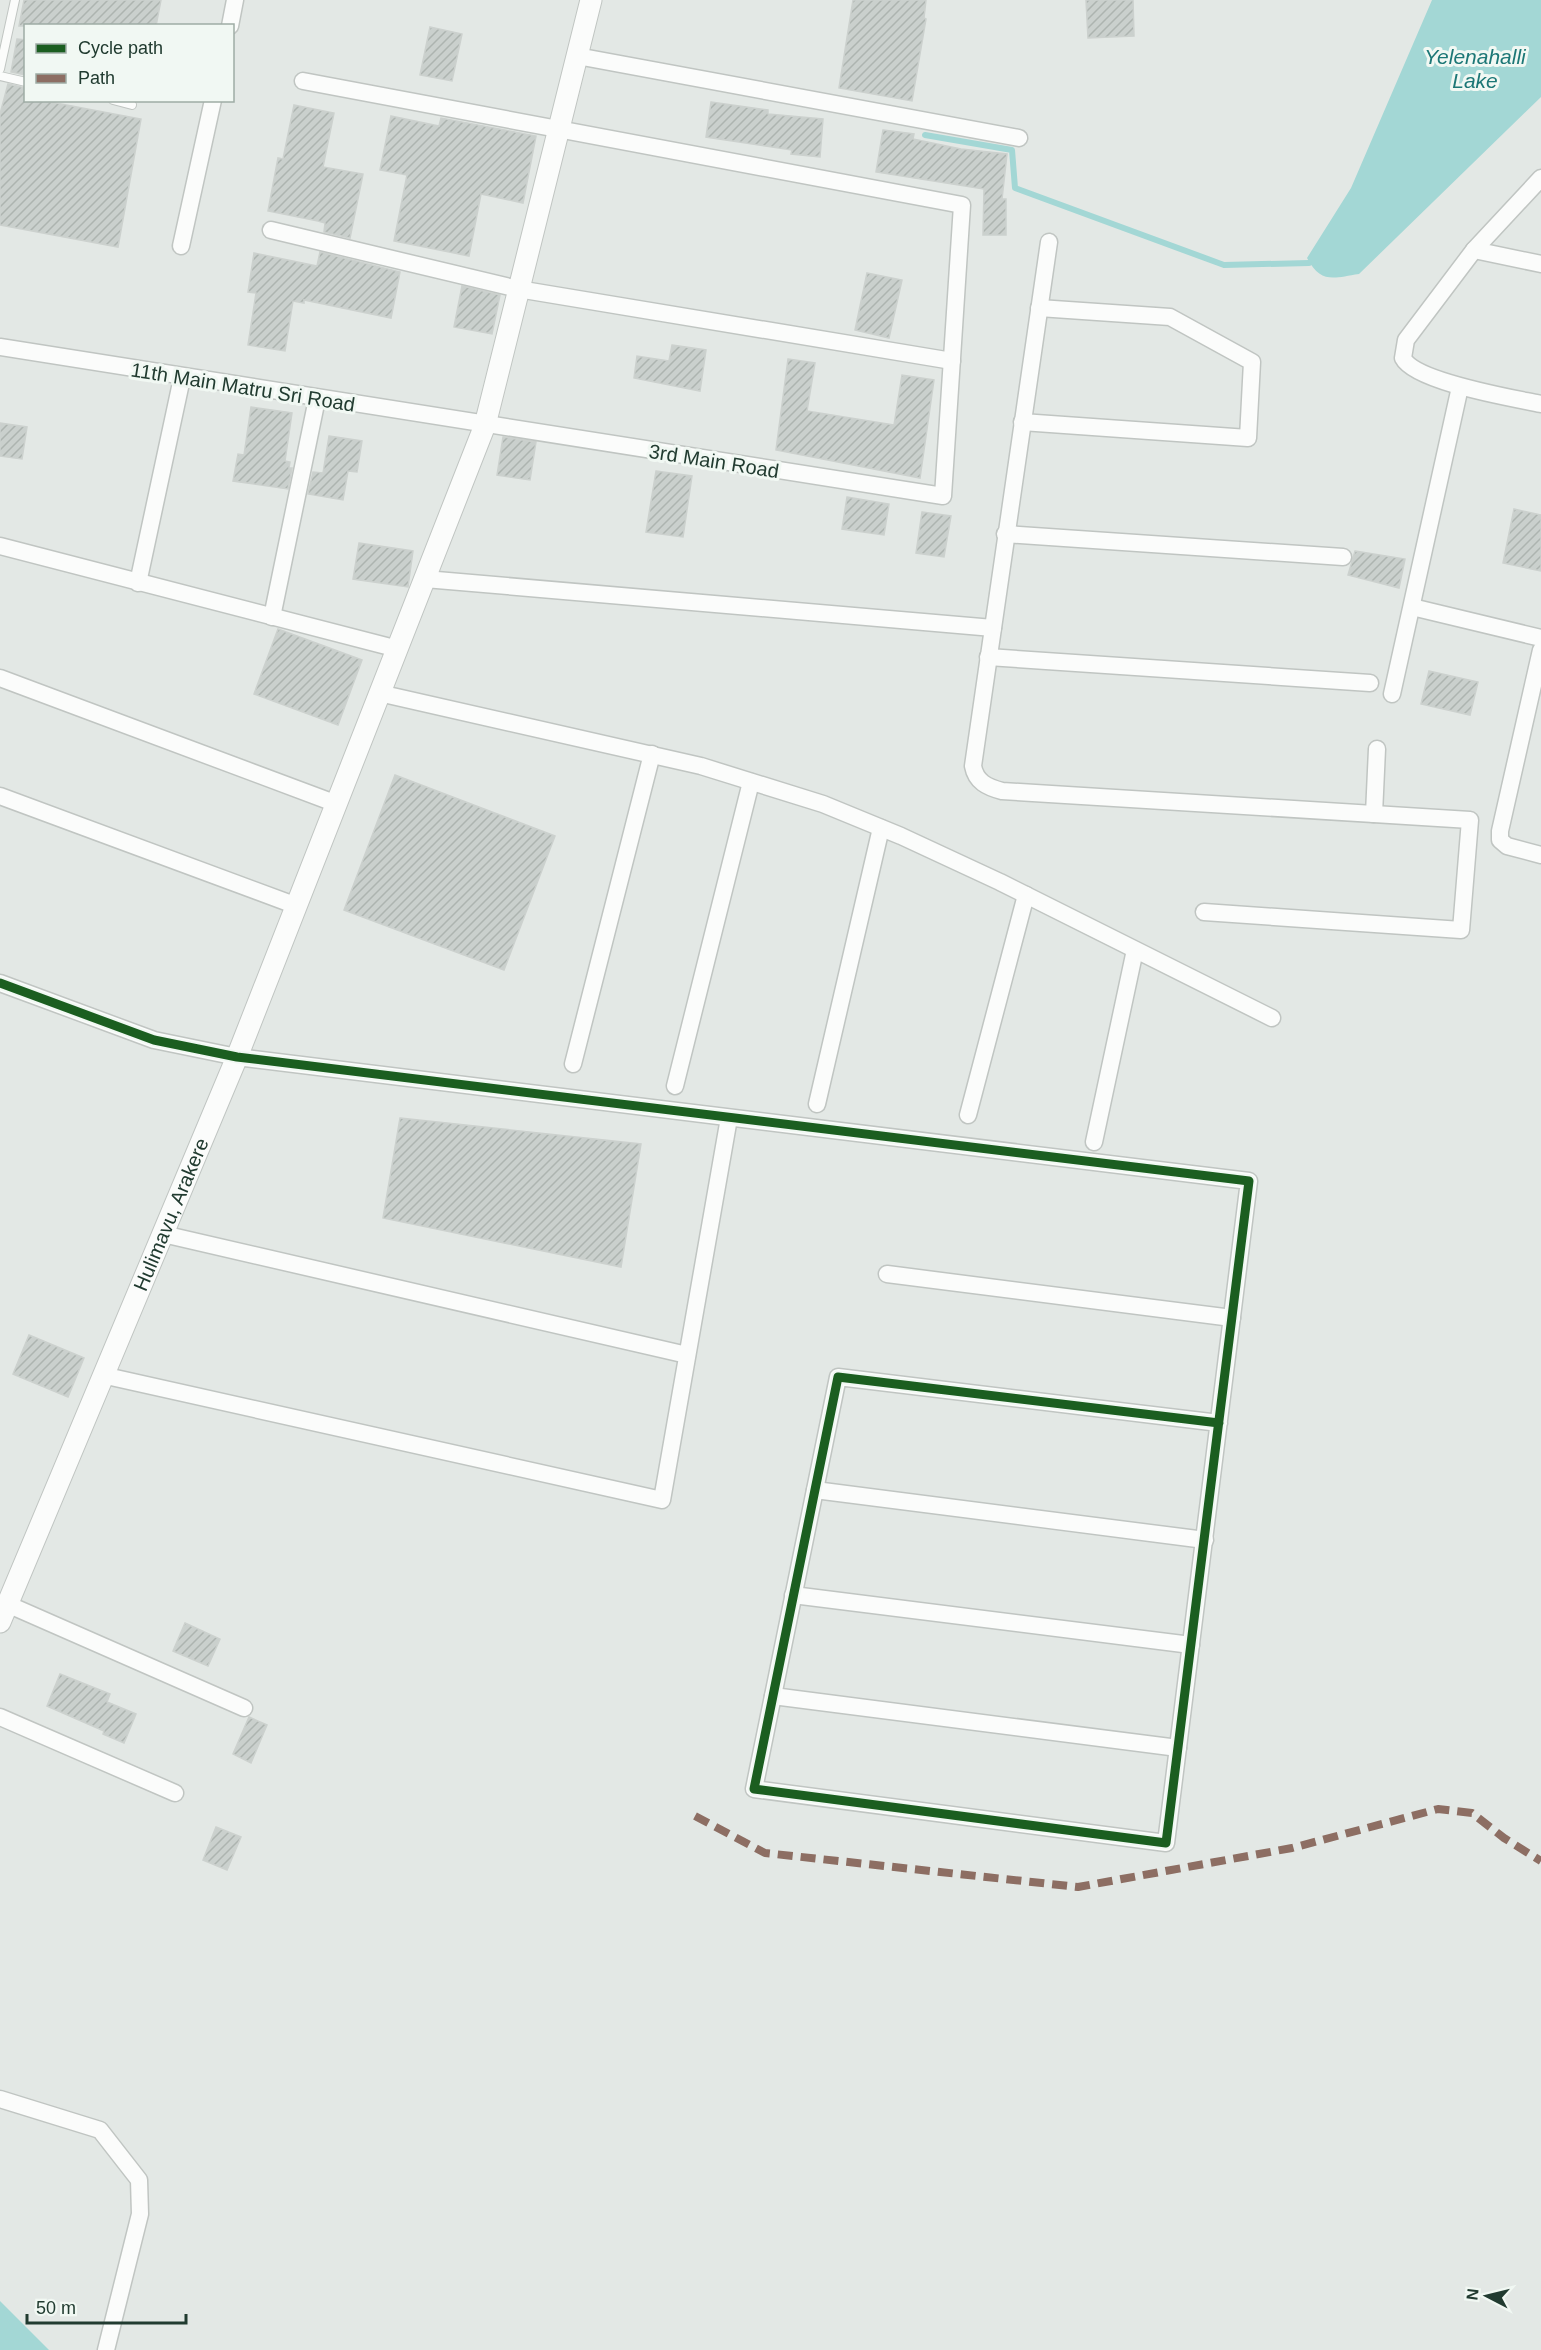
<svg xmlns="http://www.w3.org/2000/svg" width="1541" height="2350" viewBox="0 0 1541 2350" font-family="Arial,sans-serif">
<defs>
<pattern id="building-hatch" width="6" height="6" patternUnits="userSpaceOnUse" patternTransform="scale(1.5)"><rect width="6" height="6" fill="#cad0cd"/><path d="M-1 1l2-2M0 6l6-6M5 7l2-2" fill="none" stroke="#adb4b0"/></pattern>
</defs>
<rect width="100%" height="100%" fill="#e3e8e5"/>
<!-- water -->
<g fill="#a3d7d5">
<path d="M1432,0H1541V97L1359,274C1333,278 1321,284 1307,258L1351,188Z"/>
<polygon points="0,2301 49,2350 0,2350"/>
</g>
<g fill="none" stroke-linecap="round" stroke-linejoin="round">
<!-- stream -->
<polyline stroke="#a3d7d5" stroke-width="6" points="925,135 1012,150 1015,188 1224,265 1309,263"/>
</g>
<!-- building -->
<g fill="url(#building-hatch)" stroke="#ccd1ce" stroke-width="1.5">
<polygon points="24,0 161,0 156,26 19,26"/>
<polygon points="853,0 926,0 924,18 926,19 912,101 839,88"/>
<polygon points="1086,0 1133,0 1134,36 1088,38"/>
<polygon points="430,27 462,34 452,81 420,75"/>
<polygon points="17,39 26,40 26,75 11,72"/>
<polygon points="8,84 26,88 26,100 40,100 141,119 118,247 0,225 0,114"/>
<polygon points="711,102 768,110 768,114 823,119 820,157 791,154 792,150 706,137"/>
<polygon points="294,105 334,113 323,167 363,174 350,238 324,232 325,223 318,221 268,211 278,158 283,159"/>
<polygon points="391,116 439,126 441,118 536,136 523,203 481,194 469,256 394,241 407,175 380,170"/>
<polygon points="883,130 914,134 913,139 961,149 1007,154 1002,199 1006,199 1006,235 983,235 984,189 876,172"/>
<polygon points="320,252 400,272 391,318 304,300 304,303 293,301 285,351 248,345 256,293 248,292 254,253 317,266"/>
<polygon points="867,273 902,280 889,338 855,330"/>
<polygon points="462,286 500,295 492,334 454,327"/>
<polygon points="672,345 706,350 700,391 634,378 637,356 669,361"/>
<polygon points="788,359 815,363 807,411 894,425 902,375 934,380 920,478 776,450"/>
<polygon points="251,407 292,413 285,461 290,462 289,468 292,468 288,489 233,481 238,454 244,455"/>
<polygon points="0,423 27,427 22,459 0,456"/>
<polygon points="329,436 362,441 357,472 348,471 343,500 308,494 313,472 323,473"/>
<polygon points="503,437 536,442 530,480 497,475"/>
<polygon points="656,471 692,476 683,537 646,532"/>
<polygon points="847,497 889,504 884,535 842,529"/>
<polygon points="1514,509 1541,515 1541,571 1503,563"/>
<polygon points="922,512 951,516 944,557 916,553"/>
<polygon points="359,543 413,551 408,587 353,579"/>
<polygon points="1355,551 1405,559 1399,588 1348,575"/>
<polygon points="278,629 362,660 338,725 254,694"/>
<polygon points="1429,671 1478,682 1470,715 1421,704"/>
<polygon points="395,775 555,836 504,970 344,910"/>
<polygon points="400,1118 641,1144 621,1267 383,1218"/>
<polygon points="29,1335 84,1358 68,1397 13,1374"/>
<polygon points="185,1623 220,1639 208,1666 173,1651"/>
<polygon points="60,1674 110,1694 107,1702 136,1714 124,1743 103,1734 104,1731 47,1706"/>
<polygon points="249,1717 267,1725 251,1763 233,1754"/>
<polygon points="216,1827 241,1837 227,1870 203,1860"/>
</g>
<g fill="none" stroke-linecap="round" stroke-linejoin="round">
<!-- service casing -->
<g stroke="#c0c5c2" stroke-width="10">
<g id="service">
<polyline points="0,69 15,0"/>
<polyline points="0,76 26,82"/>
<polyline points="113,100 132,105"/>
</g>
</g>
<!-- minor casing -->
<g stroke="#c0c5c2" stroke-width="19">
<g id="minor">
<polyline points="230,26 235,0"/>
<polyline points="577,56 1019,138"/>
<path d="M1541,178L1474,250L1406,340L1403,358C1415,382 1513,398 1541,404"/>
<polyline points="271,230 518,289 952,361"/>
<path d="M1049,242L973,766C976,782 987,787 1002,791L1470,820L1461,930L1204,912"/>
<polyline points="181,246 213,100"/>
<polyline points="1474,250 1541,264"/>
<polyline points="0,347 943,496 962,205 303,81"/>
<polyline points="1022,422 1248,438 1252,362 1170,317 1039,308"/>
<polyline points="1005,534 1343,557"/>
<polyline points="0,546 398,649"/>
<polyline points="425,579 993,628"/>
<polyline points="138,583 182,378"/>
<polyline points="1412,607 1541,638"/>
<polyline points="272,617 317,399"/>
<polyline points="1541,650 1500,831 1500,840 1507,846 1541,855"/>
<polyline points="988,657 1370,683"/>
<polyline points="0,678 337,804"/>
<polyline points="379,693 701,766 823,804 901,836 1000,882 1272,1018"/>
<polyline points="1392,694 1460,387"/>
<polyline points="0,796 297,906"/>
<polyline points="1374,814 1377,749"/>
<polyline points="0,983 154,1040 237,1057 1249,1181 1166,1843 754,1789 838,1377 1219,1423"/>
<polyline points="573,1064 652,754"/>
<polyline points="675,1086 751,782"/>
<polyline points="817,1104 881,828"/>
<polyline points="968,1115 1026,895"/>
<polyline points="1094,1142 1135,950"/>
<polyline points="163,1234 687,1355"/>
<polyline points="887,1274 1232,1318"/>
<polyline points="102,1375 662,1500 729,1118"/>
<polyline points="815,1490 1205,1540"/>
<polyline points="793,1595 1191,1645"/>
<polyline points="7,1604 244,1708"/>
<polyline points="773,1696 1178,1748"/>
<polyline points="0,1717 175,1793"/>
<polyline points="0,2099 100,2130 139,2180 140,2214 106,2350"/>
</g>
</g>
<!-- tertiary casing -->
<g stroke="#c0c5c2" stroke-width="23">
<g id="tertiary">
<path id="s1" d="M0,1622L237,1057L485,425L591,0"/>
</g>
</g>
<!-- service -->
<use href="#service" stroke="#fbfcfb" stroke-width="8"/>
<!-- minor -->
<use href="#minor" stroke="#fbfcfb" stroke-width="16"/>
<!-- tertiary -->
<use href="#tertiary" stroke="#fbfcfb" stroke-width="21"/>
<!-- quiet -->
<polyline stroke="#8d6e63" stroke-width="8" stroke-dasharray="15 8" stroke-linecap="butt" points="695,1816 765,1853 1078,1887 1292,1848 1438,1809 1472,1813 1504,1838 1541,1861"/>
<!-- cycleway casing -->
<g stroke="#f1f8f3" stroke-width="13">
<polyline id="cycleway" points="0,983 154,1040 237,1057 1249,1181 1166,1843 754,1789 838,1377 1219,1423"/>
</g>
<!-- cycleway -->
<use href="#cycleway" stroke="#1b5e20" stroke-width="9"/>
</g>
<g text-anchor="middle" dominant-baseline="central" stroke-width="6" stroke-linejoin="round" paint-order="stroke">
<!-- street labels -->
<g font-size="20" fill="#213b30" stroke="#f1f8f3">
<text transform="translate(243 387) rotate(9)">11th Main Matru Sri Road</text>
<text transform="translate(714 461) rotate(9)">3rd Main Road</text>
<text stroke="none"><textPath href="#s1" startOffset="442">Hulimavu, Arakere</textPath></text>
</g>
<!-- water labels -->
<g font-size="21" font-style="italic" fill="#1c7776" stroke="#f1f8f3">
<text x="1475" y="56">Yelenahalli<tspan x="1475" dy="24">Lake</tspan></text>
</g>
</g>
<!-- legend -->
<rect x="24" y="24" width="210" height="78" fill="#f1f8f3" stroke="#9eaca5" stroke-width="1.5"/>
<rect x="36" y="44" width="30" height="9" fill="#1b5e20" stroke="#9eaca5" stroke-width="1.5"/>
<text x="78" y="54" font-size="18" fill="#213b30">Cycle path</text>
<rect x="36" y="74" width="30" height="9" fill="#8d6e63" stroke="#9eaca5" stroke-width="1.5"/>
<text x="78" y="84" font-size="18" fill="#213b30">Path</text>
<!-- north arrow -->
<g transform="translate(1487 2296) rotate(277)" stroke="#f1f8f3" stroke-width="4.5" paint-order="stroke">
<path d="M0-4.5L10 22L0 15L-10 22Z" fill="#213b30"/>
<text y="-9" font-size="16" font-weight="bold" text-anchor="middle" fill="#213b30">N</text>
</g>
<!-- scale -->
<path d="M27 2314v9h159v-9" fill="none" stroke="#213b30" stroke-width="3"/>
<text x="36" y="2314" font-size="18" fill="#213b30" stroke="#f1f8f3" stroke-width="4.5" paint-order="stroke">50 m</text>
</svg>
